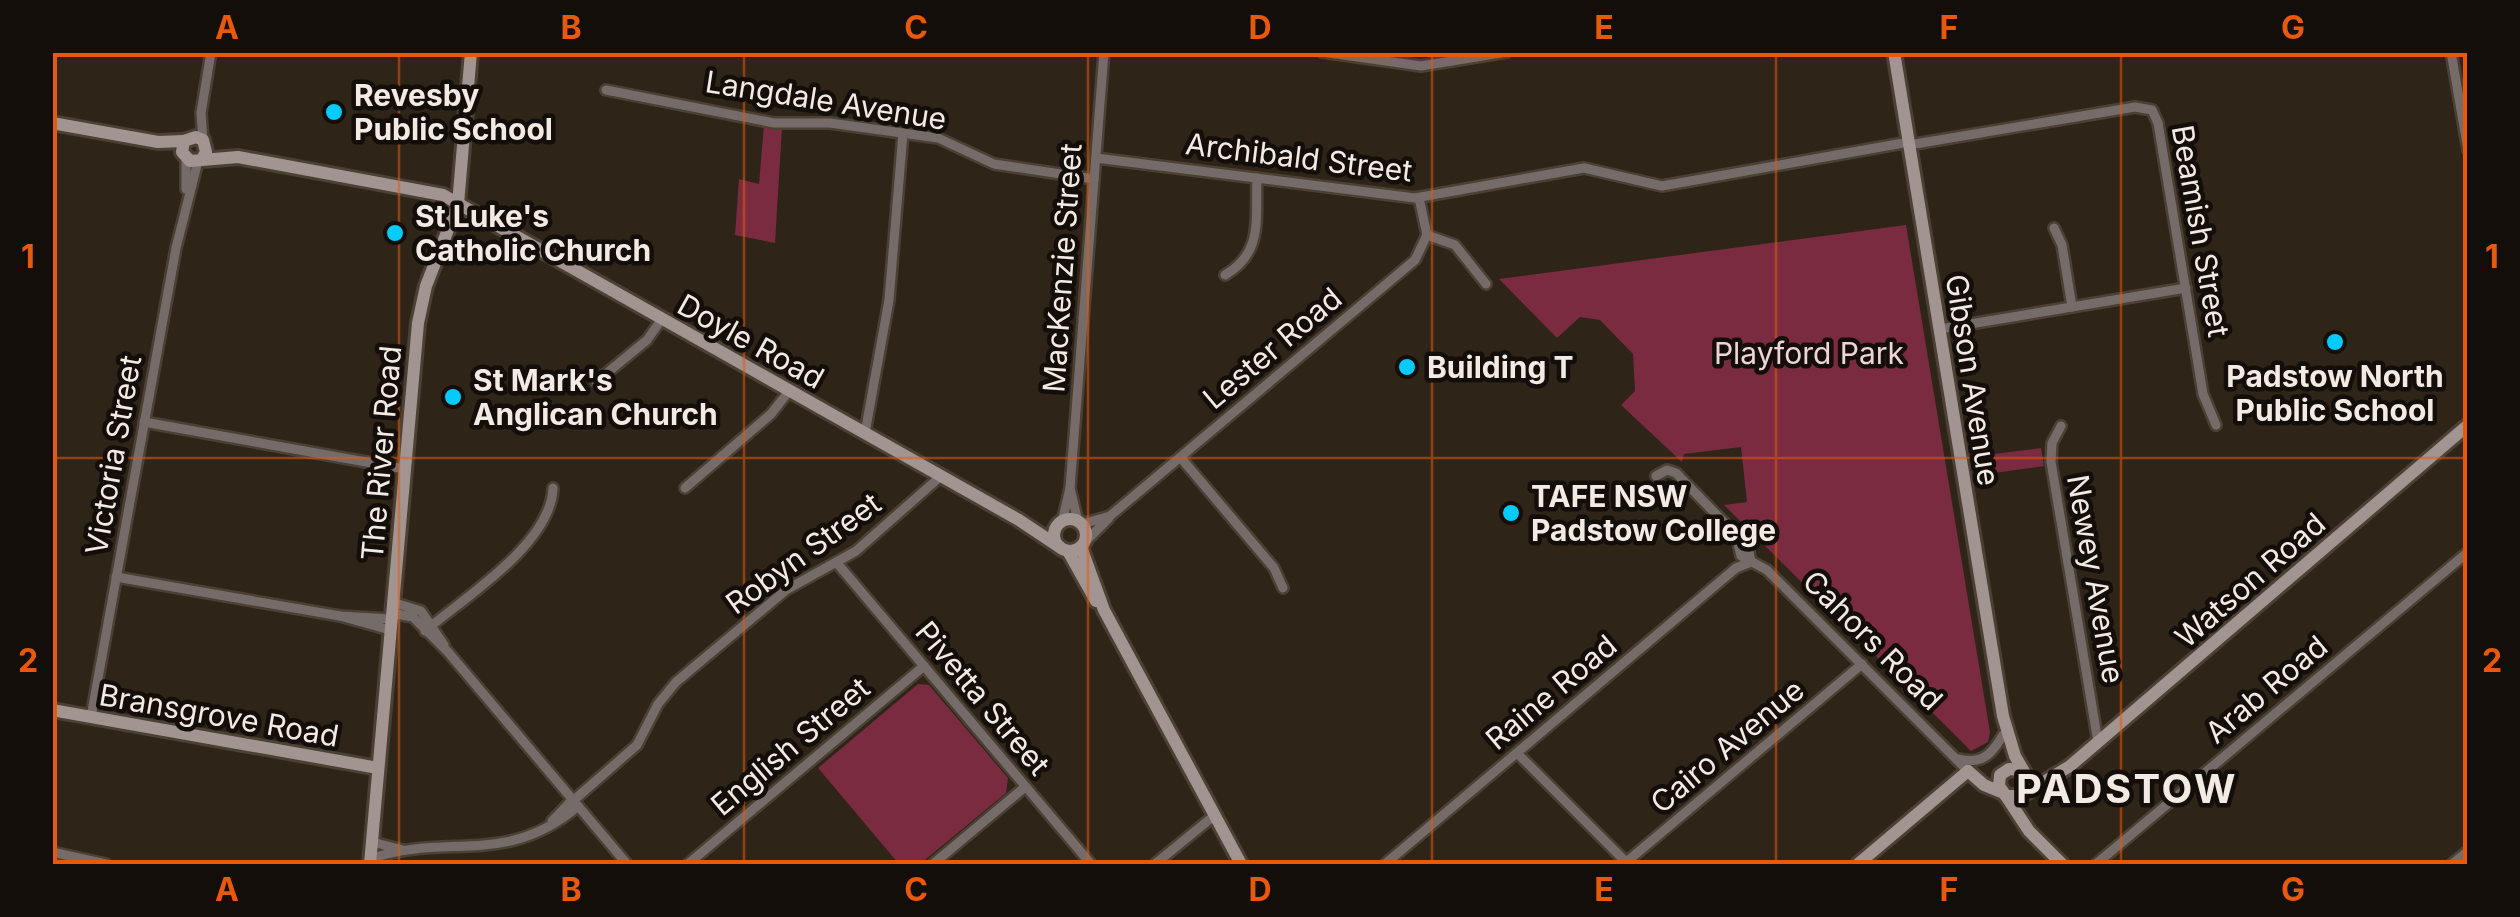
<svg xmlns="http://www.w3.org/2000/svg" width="2520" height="917" viewBox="0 0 2520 917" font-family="Inter,sans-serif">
<rect width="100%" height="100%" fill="#2f2418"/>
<!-- green -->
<g fill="#7a2b40">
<polygon points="764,125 782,128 775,243 735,235 739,179 759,184"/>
<polygon points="1906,225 1990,732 1988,742 1971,751 1724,505 1747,502 1741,447 1684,454 1682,462 1621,405 1635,391 1633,354 1600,320 1580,317 1557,338 1499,279"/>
<polygon points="2041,448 2044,466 1979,475 1977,456"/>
<polygon points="918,684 929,685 1008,778 1006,793 920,864 899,864 818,768"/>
</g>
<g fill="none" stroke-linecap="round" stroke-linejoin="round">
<!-- street casing -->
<g stroke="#4a4034" stroke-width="14">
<g id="street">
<polyline points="1322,52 1421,66 1507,52"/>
<polyline points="2451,52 2468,150"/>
<polyline points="606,90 774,123 830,123 938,138 994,164 1094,179"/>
<polyline points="203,140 201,113 211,52"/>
<polyline points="1909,145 2135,107 2152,110 2158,123 2203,394 2216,425"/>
<polyline points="1096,158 1415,198 1584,168 1662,186 1909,142"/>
<polyline points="186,189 186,159"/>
<polyline points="2054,228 2062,245 2072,307"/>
<polyline points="1427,235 1455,245 1486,284"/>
<path d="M1225,275C1264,252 1255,219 1257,178"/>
<polyline points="1940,329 2186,288"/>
<polyline points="596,382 647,340 662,319"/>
<polyline points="144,422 405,469"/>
<polyline points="2061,426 2052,443 2051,462 2098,742"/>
<polyline points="865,433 889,300 903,133"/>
<polyline points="1181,458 1274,568 1283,588"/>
<polyline points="1656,476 1667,470 1676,473 1748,547 1751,562"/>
<polyline points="685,488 771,414 789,391"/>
<polyline points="1070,488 1078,522"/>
<polyline points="1062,522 1070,488 1104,52"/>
<polyline points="1082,524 1110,516 1415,260 1427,235 1419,198"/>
<polyline points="1736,535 1741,556 1767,570 1968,771"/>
<polyline points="1083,544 1109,518"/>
<polyline points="837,563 1091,864"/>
<polyline points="116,577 340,616 391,619"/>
<polyline points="392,602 421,611 444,645"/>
<polyline points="391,613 413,617 448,652 627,864"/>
<polyline points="340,616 390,630"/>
<path d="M425,631C465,597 551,544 553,488"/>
<polyline points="91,717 176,248 198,161"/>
<polyline points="1517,753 1628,864"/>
<path d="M1959,759C1982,765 1992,754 2003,735"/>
<polyline points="574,800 637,745 658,704 676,682 786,590 856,551 941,476"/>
<polyline points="552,821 573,799"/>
<polyline points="372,842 403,850"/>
<polyline points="52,852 106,864"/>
<path d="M370,859C446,832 506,868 578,806"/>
<polyline points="688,864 924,666"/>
<polyline points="933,864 1025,787"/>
<polyline points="1155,864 1215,815"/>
<polyline points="1385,864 1736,568 1751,562"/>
<polyline points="1624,864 1862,664"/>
<polyline points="2096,864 2468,552"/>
<polyline points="2452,864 2468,851"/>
</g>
</g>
<!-- secondary casing -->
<g stroke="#4a4034" stroke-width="18">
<g id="secondary">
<polyline points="1894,52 2003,716 2015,756 2029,780 2022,796 2006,796 1999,786 2000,775 2009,769 2022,770"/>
<polyline points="52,123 158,142 184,141"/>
<polyline points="202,159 206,152 203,140 196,137 184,141 182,152 190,161 238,157 443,195 1019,520 1061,548"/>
<circle cx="1070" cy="535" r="16"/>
<polyline points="1081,547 1104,610 1241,864"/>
<polyline points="1068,551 1096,601"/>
<polyline points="52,710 378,768"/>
<polyline points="1968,771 1984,785 2001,792"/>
<polyline points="2026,793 2070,766 2468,425"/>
<polyline points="2006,796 2029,831 2062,864"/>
<polyline points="370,864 418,323 426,286 458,204 471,52"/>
<polyline points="1858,864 1968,771"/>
</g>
</g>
<!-- street -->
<use href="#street" stroke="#756c6a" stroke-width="9"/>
<!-- secondary -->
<use href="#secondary" stroke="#a29490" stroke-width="12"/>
</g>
<!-- grid -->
<path fill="none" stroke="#e8590c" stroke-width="2.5" stroke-opacity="0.55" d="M399,52V864M744,52V864M1088,52V864M1432,52V864M1776,52V864M2121,52V864M52,458H2468"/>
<!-- markers -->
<g fill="#04cbf9" stroke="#130e09" stroke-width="4">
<circle cx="334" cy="112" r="10"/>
<circle cx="395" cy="233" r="10"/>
<circle cx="2335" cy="342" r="10"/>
<circle cx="1407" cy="367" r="10"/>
<circle cx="453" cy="397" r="10"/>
<circle cx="1511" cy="513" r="10"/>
</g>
<g text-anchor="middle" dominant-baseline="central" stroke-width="9" stroke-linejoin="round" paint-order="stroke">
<!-- poi labels -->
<g font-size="30" font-weight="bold" fill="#f2eae3" stroke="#130e09" text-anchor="start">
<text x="354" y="95">Revesby<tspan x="354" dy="34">Public School</tspan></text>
<text x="415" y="216">St Luke's<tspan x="415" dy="34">Catholic Church</tspan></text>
<text x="1427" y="367">Building T</text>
<text x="2335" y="376" text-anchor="middle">Padstow North<tspan x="2335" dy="34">Public School</tspan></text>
<text x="473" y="380">St Mark's<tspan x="473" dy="34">Anglican Church</tspan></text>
<text x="1531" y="496">TAFE NSW<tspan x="1531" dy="34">Padstow College</tspan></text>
</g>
<!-- street labels -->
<g font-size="30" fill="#f2eae3" stroke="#130e09">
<text transform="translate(826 100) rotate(9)">Langdale Avenue</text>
<text transform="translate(1299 157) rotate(7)">Archibald Street</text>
<text transform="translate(2201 231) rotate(80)">Beamish Street</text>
<text transform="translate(1062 268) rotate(-86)">MacKenzie Street</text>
<text transform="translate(751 341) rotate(29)">Doyle Road</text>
<text transform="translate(1272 348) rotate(-40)">Lester Road</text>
<text transform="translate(1973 380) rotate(81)">Gibson Avenue</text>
<text transform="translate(381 453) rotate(-85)">The River Road</text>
<text transform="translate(113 455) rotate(-80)">Victoria Street</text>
<text transform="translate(803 553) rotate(-36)">Robyn Street</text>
<text transform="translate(2096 579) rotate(80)">Newey Avenue</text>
<text transform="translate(2250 580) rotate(-41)">Watson Road</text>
<text transform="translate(1873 640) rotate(45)">Cahors Road</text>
<text transform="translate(2266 689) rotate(-40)">Arab Road</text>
<text transform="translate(1551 692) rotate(-40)">Raine Road</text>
<text transform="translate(983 698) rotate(50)">Pivetta Street</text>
<text transform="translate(219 715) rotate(10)">Bransgrove Road</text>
<text transform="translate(790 746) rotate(-40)">English Street</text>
<text transform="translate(1727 746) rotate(-40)">Cairo Avenue</text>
</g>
<!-- park labels -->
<g font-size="30" fill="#efd3d7" stroke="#130e09">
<text x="1809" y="353">Playford Park</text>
</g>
<!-- district labels -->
<g font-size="40" font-weight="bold" letter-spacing="2.5" fill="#f2eae3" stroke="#130e09">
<text x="2127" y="788">PADSTOW</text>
</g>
</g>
<!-- border -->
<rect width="2520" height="917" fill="none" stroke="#130e09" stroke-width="110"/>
<rect x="55" y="55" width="2410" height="807" fill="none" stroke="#e8590c" stroke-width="4"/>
<g font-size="32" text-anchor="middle" font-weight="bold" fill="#e8590c">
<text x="227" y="39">A</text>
<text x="571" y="39">B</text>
<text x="916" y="39">C</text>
<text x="1260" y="39">D</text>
<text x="1604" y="39">E</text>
<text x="1949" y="39">F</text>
<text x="2293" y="39">G</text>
<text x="28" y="268">1</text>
<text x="2492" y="268">1</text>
<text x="28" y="672">2</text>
<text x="2492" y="672">2</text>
<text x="227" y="901">A</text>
<text x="571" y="901">B</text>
<text x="916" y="901">C</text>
<text x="1260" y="901">D</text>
<text x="1604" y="901">E</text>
<text x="1949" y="901">F</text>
<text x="2293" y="901">G</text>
</g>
</svg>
